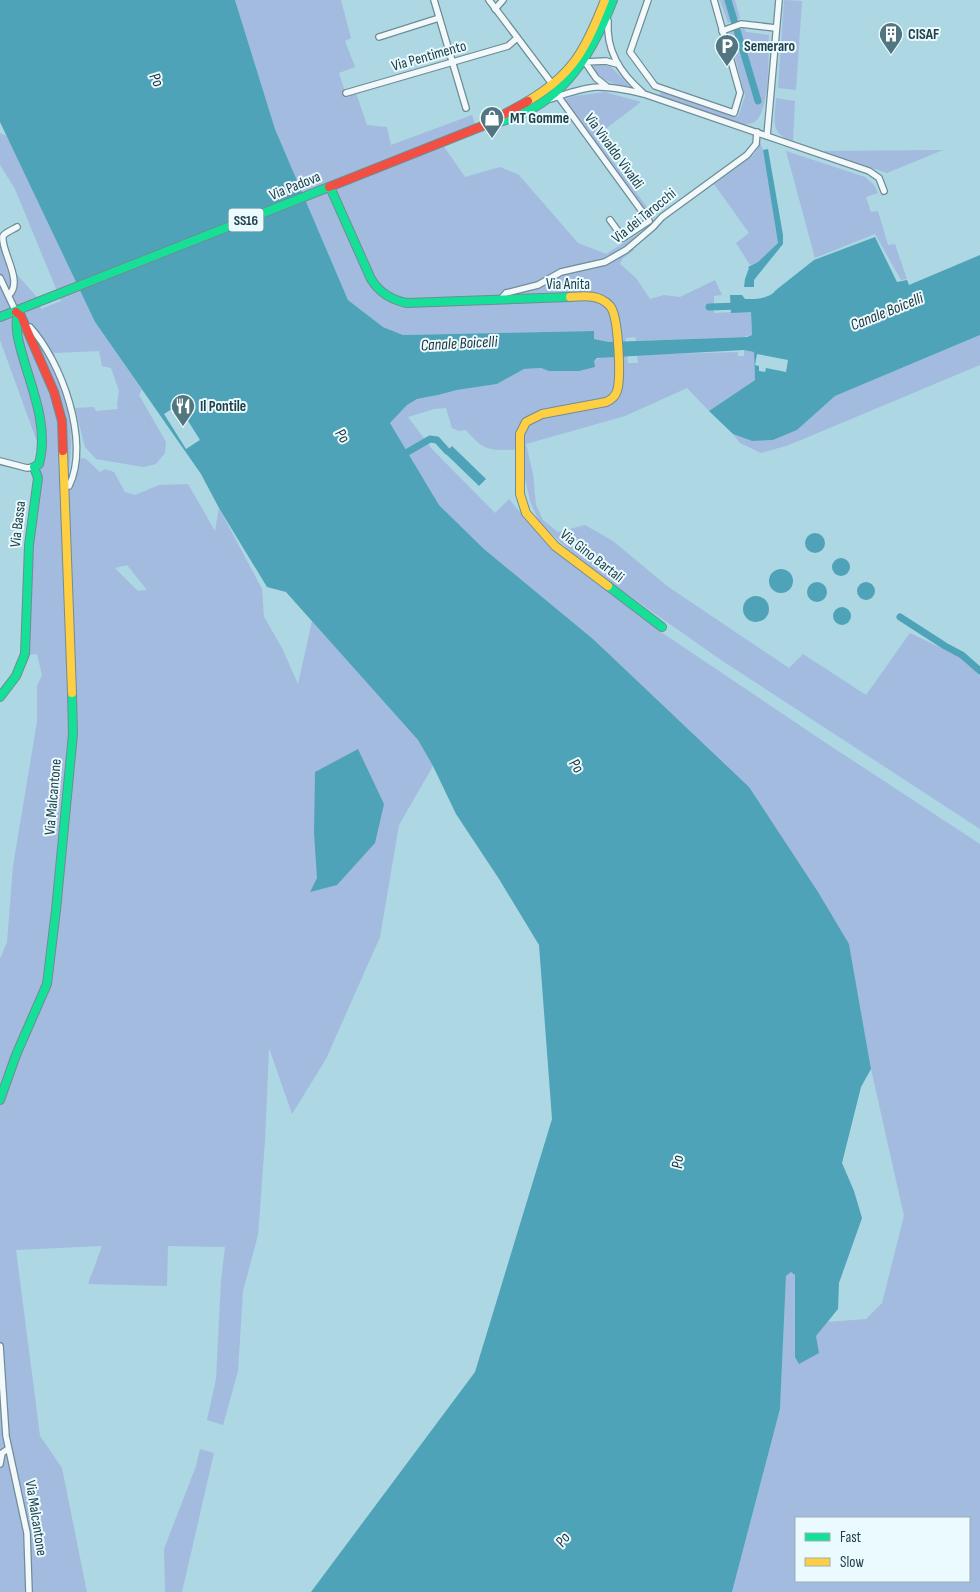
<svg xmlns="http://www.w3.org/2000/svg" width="980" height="1592" viewBox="0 0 980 1592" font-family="'Sofia Sans Condensed',sans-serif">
<rect width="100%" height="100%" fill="#acd7e3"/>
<!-- green -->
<g fill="#a3bbdf" fill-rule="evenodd">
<polygon points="235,0 341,0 351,38 345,41 355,67 339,73 346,95 356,93 367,125 387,127 391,145 472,115 477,129 438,138 465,177 500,167 519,175 578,243 606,254 644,230 646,231 630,244 634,250 622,259 620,264 636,278 650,299 664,295 680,297 715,280 722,295 714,296 714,313 751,311 752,335 743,337 636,341 635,337 626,338 626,342 609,342 594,339 593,331 403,335 383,327 348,300 275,129"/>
<polygon points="720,0 735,0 740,18 728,23"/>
<polygon points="784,0 802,1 796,90 778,88"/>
<path d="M744,28L746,32L769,35C768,54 771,114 753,123C750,124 744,124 741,125L659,96L661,91L738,117L745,96L729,33Z"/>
<polygon points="594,65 610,66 629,85 627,89 603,79 593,69"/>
<polygon points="605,92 641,102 595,137 655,218 648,217 564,100 574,96"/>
<path d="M776,98L795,101L793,141C769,134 775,119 776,98Z"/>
<path d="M0,133L7,136L95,322L142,390L139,395L166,442L165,453L156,464L143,467L96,459L85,447L75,408L94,407L96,411L118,409L117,404L119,391L111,368L102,366L99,351L54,353C59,379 69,403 71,429C73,449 68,468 68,488L76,472L80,459L85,458L100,472L105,469L114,472L125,492L135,495L159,485L188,484L215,531L219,508L262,589L264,617L282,648L298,684L312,621L418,740L433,766L399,825L380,937L326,1059L292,1114L269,1048L265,1141L258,1235L243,1291L238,1371L223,1425L207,1420L216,1379L221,1281L225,1247L168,1246L167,1286L88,1284L102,1246L16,1250L40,1436L62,1468L87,1592H0V959L7,942L13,866L37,722V686L42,675L37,654L29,655L31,576L40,450L0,340V245L11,268L37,297L41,309L61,301L15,189L0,165ZM127,565L147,590H146L138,591L115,568Z"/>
<polygon points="760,142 763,150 778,243 758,262 750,265 736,243 749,233 714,184 753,155 757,150"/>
<polygon points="943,150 887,173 821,151"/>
<polygon points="786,151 865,177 874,185 878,193 866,197 871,212 878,211 888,245 895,244 907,279 901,280 875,234 815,258"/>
<polygon points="980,335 980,365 789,445 761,453 740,443 733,434 752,441 773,440 797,430 835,396"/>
<path d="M744,350L754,351L755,380L709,411L687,388L625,416L526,444L533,474L536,505L543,520L558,532L585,525L613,541L667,586L789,668L803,654L866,695L910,633L960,657L980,676V829L721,660L587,566L540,524L530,501L522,465L525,445L520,450C491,449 486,454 466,430L459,431L452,428L446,408L434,409L408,417L432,449L495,513L509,499L550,548L661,632L823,741L980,844V1592H732L780,1409L786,1276L791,1272L795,1275V1357L816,1336L827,1322L866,1319L882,1303L904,1216L871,1069L849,944L631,676L593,639L484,549L439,505L390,423L407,405L417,399L438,395L457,390L497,384L524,369L541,368L549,371L594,361C602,355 617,356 627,355L628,363H638L637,355L738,352V356H744ZM796,1518H969V1581H796Z"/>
<polygon points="200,1449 214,1453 182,1592 165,1592 164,1549 196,1466"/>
</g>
<!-- water -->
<g fill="#4fa3b8">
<path d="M0,0H235L275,129L348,300L383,327L403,335L594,331V339L609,342L747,337L752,335L751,312L731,313L730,295H742L745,299C756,299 769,299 776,290L814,260L875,237L897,282L907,280L909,285L980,255V335L835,396L797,430L773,440L752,441L733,434L709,411L755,380L754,352L744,350L597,358L594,361L595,367L579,371H549L541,368L524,369L497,384L457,390L438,395L417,399L407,405L390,423L439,505L484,549L593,639L749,787L818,892L849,944L871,1069L861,1087L842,1163L854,1191L862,1218L839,1283L838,1309L816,1336L819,1353L799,1364L795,1357V1275L791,1272L786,1276L780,1409L732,1592H311L475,1372L552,1119L539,945L499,879L456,814L433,766L418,740L286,592L267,587L219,508L201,474L95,322L0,122Z"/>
<polygon points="768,149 783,235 783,244 754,280 754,287 744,287 745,279 749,268 748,267 758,262 778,243 763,150"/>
<polygon points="452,446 486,479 479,486 445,453"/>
<circle cx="815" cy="543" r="10"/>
<circle cx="841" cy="567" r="9"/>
<circle cx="781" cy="581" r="12"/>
<circle cx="866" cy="591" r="9"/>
<circle cx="817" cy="592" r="10"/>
<circle cx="756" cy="609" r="13"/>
<circle cx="842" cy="616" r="9"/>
<polygon points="358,749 384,804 375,843 337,885 310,892 317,878 314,833 315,772"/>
</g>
<!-- pier -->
<g fill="#acd7e3">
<polygon points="757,354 788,360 786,372 766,368 765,372 759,371 759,366 755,365"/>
<polygon points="178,405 200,440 186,449 164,414"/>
</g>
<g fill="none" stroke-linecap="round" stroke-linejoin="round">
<!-- canal -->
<g stroke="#4fa3b8" stroke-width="7">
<polyline points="728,0 758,101"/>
<polyline points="709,307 738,306"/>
<polyline points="399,457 430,439 437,440 447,451"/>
<polyline points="900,617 945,646 962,655 980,671"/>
</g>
<!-- street casing -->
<g stroke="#6e8d95" stroke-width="8">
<g id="street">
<polyline points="434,0 466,108"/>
<polyline points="489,0 553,85"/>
<polyline points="648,0 630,52 655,86 734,113 740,93 714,0"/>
<polyline points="495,9 503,0"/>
<path d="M608,21C606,51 620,73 642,92"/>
<polyline points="722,31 741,24 776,28"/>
<polyline points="379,37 439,18"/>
<polyline points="606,86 596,78 585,62 606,61 617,64"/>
<polyline points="346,93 508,46 517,38"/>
<polyline points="558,96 649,221 623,238 610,220"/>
<path d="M551,99C592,84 602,84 644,94L869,171L879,178L884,191"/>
<polyline points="767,136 779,0"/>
<polyline points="0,278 16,312"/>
<path d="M9,295C24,281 0,250 3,236C6,232 12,230 17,227"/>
<polyline points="500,300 506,293 538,285 561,272 605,262 626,250 653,227 662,217 747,155 756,144 757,132"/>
<path d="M25,328L30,327C61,361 91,442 69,486H64"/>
<polyline points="0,461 27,468 34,467"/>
<polyline points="0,1346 6,1436 27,1533 29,1592"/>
<polyline points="0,1464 2,1453 8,1449"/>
</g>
</g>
<!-- fast casing -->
<g stroke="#6e8d95" stroke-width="10">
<g id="fast">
<path d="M491,124C558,110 590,60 613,0"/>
<path d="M330,187L371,279C379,292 391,300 407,303L570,297"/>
<polyline points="0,317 329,187"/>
<polyline points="608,586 662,627"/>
<path d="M0,697L16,676L25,654L29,545L38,478L34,467L39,464C48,431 35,396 25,364C21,349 15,334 17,318"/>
<polyline points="0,1100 16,1055 47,984 56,910 73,734 72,693"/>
</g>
</g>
<!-- slow casing -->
<g stroke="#6e8d95" stroke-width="10">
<g id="slow">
<path d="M528,101C574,74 586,48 605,0"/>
<path d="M570,297C584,296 599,294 610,306C619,316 621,379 617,391C615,397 611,400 606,402L542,414L526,422L520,434V494L526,513L555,546L608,586"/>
<polyline points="63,451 72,693"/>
</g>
</g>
<!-- jam casing -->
<g stroke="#6e8d95" stroke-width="10">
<g id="jam">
<polyline points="329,187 485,125 528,101"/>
<polyline points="16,312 21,316 54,392 62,421 63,451"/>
</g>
</g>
<!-- street -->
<use href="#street" stroke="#f3f9fb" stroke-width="5.5"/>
<!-- fast -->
<use href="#fast" stroke="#16e098" stroke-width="8"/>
<!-- slow -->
<use href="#slow" stroke="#ffcf43" stroke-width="8"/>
<!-- jam -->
<use href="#jam" stroke="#f24e42" stroke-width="8"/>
</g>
<!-- icons -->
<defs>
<g id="building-pin" transform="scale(1.25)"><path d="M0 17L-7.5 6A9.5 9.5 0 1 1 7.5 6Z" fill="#517680" stroke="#ebfafe"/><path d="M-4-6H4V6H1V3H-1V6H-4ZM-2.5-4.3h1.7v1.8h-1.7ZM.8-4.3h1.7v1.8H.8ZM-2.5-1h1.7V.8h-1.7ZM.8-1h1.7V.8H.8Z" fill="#fff"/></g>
<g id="parking-pin" transform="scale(1.25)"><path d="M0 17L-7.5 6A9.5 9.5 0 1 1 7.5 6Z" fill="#517680" stroke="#ebfafe"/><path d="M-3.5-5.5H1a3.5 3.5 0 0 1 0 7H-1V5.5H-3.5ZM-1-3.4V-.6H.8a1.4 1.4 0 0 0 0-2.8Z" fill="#fff"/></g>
<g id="shop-pin" transform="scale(1.25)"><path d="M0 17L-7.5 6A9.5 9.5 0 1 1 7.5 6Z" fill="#517680" stroke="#ebfafe"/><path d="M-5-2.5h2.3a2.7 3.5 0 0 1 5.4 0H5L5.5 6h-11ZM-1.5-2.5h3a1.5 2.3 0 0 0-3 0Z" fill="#fff"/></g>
<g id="restaurant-pin" transform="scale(1.25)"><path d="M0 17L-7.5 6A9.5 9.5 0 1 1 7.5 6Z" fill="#517680" stroke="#ebfafe"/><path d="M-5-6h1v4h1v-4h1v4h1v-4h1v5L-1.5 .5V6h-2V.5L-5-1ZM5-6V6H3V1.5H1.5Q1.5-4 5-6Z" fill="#fff"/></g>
</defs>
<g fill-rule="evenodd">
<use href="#building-pin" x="891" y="34"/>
<use href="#parking-pin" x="727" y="46"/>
<use href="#shop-pin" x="492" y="118"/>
<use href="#restaurant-pin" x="183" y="406"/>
</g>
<g text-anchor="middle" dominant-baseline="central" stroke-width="4" stroke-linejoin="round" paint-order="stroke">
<!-- shield labels -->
<rect fill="#ebfafe" stroke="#5d7880" stroke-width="1" x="228.5" y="208.5" width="35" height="23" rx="4"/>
<g font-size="14" font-weight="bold" fill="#20414a">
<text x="246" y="220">SS16</text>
</g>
<!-- poi labels -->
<g font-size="15" font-weight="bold" fill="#20414a" stroke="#ebfafe" text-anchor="start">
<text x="908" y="34">CISAF</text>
<text x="744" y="46">Semeraro</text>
<text x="510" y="118">MT Gomme</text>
<text x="200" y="406">Il Pontile</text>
</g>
<!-- street labels -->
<g font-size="15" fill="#20414a" stroke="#ebfafe">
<text transform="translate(429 56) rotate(-16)">Via Pentimento</text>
<text transform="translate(614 151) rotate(54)">Via Vivaldo Vivaldi</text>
<text transform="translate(295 186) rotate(-22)">Via Padova</text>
<text transform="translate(644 216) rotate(-39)">Via dei Tarocchi</text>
<text x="568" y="284">Via Anita</text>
<text transform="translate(18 524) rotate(-83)">Via Bassa</text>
<text transform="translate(592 556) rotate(38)">Via Gino Bartali</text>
<text transform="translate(53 797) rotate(-85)">Via Malcantone</text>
<text transform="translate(36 1518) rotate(81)">Via Malcantone</text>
</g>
<!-- water labels -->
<g font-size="16" font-style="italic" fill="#1e343a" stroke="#ebfafe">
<text transform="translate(156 80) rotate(64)">Po</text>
<text transform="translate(887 312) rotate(-22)">Canale Boicelli</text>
<text transform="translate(459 344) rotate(-3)">Canale Boicelli</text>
<text transform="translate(342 436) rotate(55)">Po</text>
<text transform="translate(576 766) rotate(55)">Po</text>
<text transform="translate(678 1162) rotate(-85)">Po</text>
<text transform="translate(563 1540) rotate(-53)">Po</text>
</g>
</g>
<!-- legend -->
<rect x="795" y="1517" width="175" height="65" fill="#ebfafe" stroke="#9ab0b6"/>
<rect x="805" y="1533" width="25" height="8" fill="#16e098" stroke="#9ab0b6"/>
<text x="840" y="1542" font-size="15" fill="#20414a">Fast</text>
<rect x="805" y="1558" width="25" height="8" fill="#ffcf43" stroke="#9ab0b6"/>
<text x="840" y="1567" font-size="15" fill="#20414a">Slow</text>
</svg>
